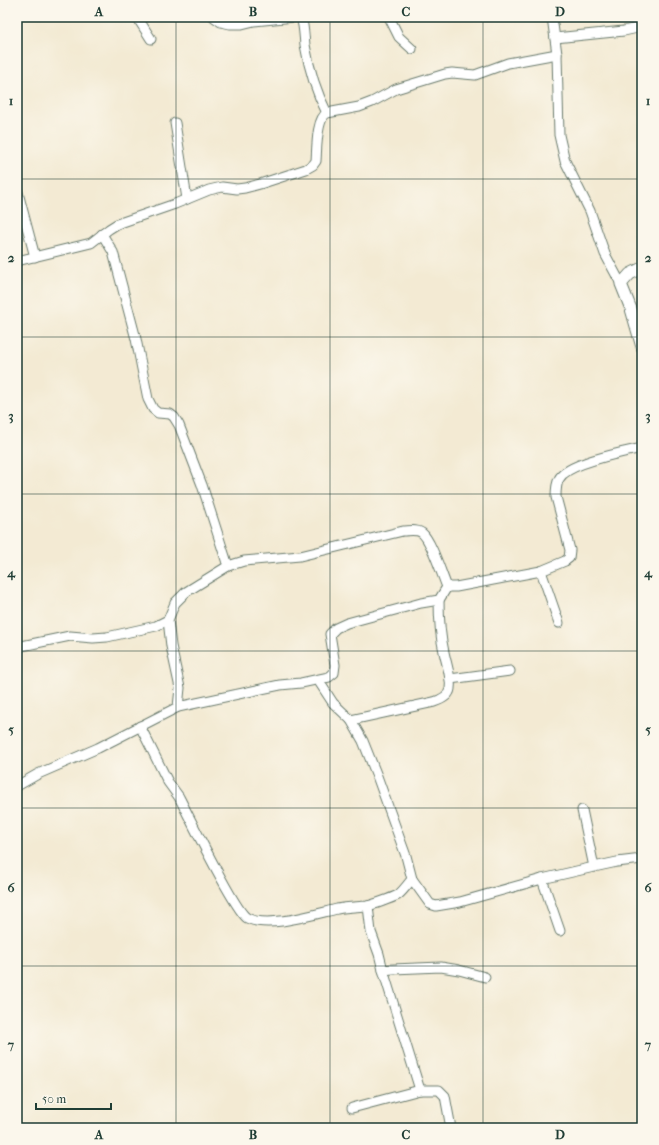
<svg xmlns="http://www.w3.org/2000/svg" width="659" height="1145" viewBox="0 0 659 1145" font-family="'IM FELL French Canon',serif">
<rect width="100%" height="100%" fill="#fbf7ec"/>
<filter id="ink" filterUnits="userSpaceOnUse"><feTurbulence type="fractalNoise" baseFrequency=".025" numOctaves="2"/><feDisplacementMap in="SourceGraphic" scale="8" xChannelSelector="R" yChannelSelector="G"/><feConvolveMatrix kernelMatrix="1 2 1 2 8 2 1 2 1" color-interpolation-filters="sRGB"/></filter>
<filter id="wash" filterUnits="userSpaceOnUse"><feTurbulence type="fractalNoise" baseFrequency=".012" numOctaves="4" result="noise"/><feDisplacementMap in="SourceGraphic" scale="16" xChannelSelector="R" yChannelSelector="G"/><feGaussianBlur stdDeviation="0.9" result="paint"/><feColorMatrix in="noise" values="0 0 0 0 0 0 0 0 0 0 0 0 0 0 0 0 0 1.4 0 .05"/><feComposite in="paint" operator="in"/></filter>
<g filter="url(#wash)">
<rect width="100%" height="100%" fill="#f3ead3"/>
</g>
<g filter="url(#ink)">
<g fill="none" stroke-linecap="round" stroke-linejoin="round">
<!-- minor casing -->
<g stroke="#697a6c" stroke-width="11">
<g id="minor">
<polyline points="137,17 151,39"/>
<polyline points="214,17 221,22 230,24 242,24 254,21 294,17"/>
<path d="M301,17C304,26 304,35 305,45C309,68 316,92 327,113"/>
<polyline points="389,17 399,37 412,49"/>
<polyline points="552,17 557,54 559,135 565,161 590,211 605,254 621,284"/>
<polyline points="555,38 624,31 642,27"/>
<polyline points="175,123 187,199"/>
<polyline points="17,189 35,257"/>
<polyline points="102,234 113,252 136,339 148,399 153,409 158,413 170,414 174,417 179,425 202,485 228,566"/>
<path d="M17,261L91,243L109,229L117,224L175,204L209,190L222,187L237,189L245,188L260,184L306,169L313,165L316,161C317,149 316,119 327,113L359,107L372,102L396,89L445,74L452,73L475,75L508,63L557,54"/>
<polyline points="541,571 559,623"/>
<path d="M447,587H456L541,571L565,561L569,558L570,550L556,497C556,491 556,484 559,479C567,463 624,452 642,448"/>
<polyline points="17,647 70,636 93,638 107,637 156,626 168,620"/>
<polyline points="450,679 510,671"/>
<polyline points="318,680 333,703 351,720 363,741 377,776 406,856 412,879"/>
<path d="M178,707L180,688L171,646L168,620L175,603L186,592L228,566L244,561L300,556L403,531C409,531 417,529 422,533C431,540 442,575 447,587"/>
<path d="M351,720L434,702C440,700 449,696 450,689C452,678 446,663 444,652C440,635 439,617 439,600"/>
<path d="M140,726L168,782L179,797C188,815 236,912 247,918C268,929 315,914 337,909C347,907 357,907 367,906C373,905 392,898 398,895C403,891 408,884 412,879L430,904L436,906L460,902L542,879L594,867L617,862L642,859"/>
<polyline points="17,786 38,774 98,748 178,707 280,685 301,683 329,677 334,673 335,665 330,634 336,628 347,623 421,603 439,600 447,587"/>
<polyline points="582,810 594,867"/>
<polyline points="542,879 560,931"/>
<polyline points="368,906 371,932 379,954 383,970 393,969 441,967 459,970 485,977"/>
<polyline points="383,970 420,1090"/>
<polyline points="352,1108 420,1090 439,1090 445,1096 451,1128"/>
</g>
</g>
<!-- tertiary casing -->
<g stroke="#697a6c" stroke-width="13">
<polyline id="tertiary" points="642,268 630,274 621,284 631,309 642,347"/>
</g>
<!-- minor -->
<use href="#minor" stroke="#fff" stroke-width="9"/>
<!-- tertiary -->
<use href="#tertiary" stroke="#fff" stroke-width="11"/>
</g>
</g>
<!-- grid -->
<path fill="none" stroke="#1f3d34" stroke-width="1" stroke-opacity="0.55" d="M176,17V1128M330,17V1128M483,17V1128M17,179H642M17,337H642M17,494H642M17,651H642M17,808H642M17,966H642"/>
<!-- margin -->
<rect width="659" height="1145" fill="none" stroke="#fbf7ec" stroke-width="44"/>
<!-- scale -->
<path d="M36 1103v6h75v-6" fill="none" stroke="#1f3d34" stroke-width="2"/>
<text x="42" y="1103" font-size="12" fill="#1f3d34" stroke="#fbf7ec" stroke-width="3" paint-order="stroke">50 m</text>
<rect x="22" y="22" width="615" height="1101" fill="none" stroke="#1f3d34" stroke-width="1.5"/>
<g font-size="13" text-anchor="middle" font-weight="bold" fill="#1f3d34">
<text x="99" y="16">A</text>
<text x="253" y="16">B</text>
<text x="406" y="16">C</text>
<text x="560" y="16">D</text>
<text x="11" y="105">1</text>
<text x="648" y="105">1</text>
<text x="11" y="262">2</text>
<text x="648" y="262">2</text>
<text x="11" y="420">3</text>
<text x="648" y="420">3</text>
<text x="11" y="577">4</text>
<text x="648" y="577">4</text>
<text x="11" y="734">5</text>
<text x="648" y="734">5</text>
<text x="11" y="892">6</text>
<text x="648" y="892">6</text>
<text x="11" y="1049">7</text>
<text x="648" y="1049">7</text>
<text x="99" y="1139">A</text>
<text x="253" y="1139">B</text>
<text x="406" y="1139">C</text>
<text x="560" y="1139">D</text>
</g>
</svg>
